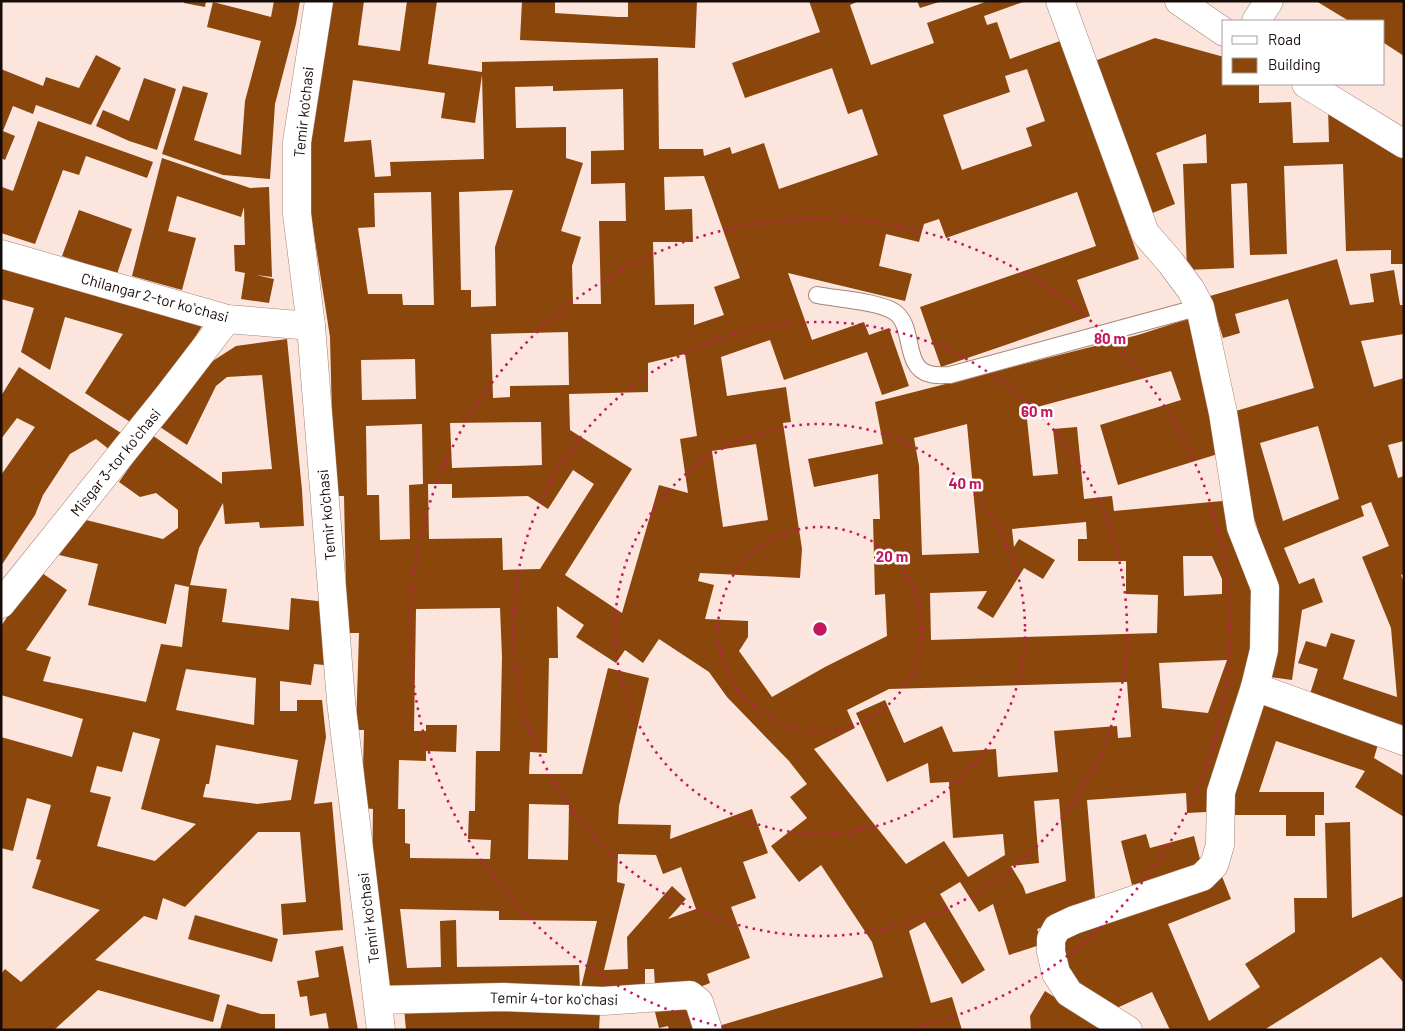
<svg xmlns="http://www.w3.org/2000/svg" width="1405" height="1031" viewBox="0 0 1405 1031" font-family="Barlow,sans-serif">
<rect width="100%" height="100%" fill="#fbe5dc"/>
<!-- building -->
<g fill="#8b460c" fill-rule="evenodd">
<polygon points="184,1 206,1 205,7 184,3"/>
<polygon points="274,1 300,1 296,24 275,104 270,179 223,175 162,154 183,86 208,93 194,140 241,155 245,101 261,41 207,27 213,2 271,17"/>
<path d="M328,1H364L358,45L400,51L407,1H437L428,64L482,72V62L658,58L659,149H703L704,156L730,147L732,154L764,143L779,189L878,155L862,109L848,114L832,68L745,98L732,63L820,32L809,1H859L850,5L871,65L934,43L927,23L988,1H1026L984,16L987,25L997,22L1010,59L1060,41L1139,259L1077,280L1090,316L941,367L920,307L1096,246L1077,192L946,238L939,219L924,224L919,242L886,234L879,266L912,274L905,301L788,273L812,340L864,322L869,335L889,328L909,386L882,395L867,352L784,380L770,340L721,357L727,396L786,387L791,422L783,423L802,549L800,578L700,573L698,581L714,585L705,619L748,621V637L739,651L772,697L825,667L887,636L885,594L875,595L873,519H880L878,474L814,487L808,459L883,444L875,402L1138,335L1194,317L1221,453L1118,485L1100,425L1181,400L1171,371L1026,410L1033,476L1058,474L1053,429L1077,427L1084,499L1112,496L1114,511L1233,500L1261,590V630L1206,812L1187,813L1186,793L1087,800L1096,910L1037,929L1043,944L1009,955L993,904L979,912L960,882L940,894L985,970L962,984L925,922L909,931L931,1003L952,997L962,1030H705L883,977L872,942L821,865L799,882L771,846L807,818L790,797L807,784L789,761L727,697L709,672L659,639L643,663L625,650L616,663L576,637L584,625L557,606L558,658H549L547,753L530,752L529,774H582L608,668L649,678L619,806L618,824L671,825L670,839L752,809L768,853L743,862L756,898L731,907L750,958L707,974L710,983L680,995L655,987L654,969H645V991L580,992L597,921L499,920V911L400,909L407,968L441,967L440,921L456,920L457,967L579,965L580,990L384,993L372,886L373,809L362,808L364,730H356L359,633H347L344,496H334L330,337L306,183L311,182L308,146ZM1027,69L1045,121L1026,128L1032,146L962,170L943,115L1010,92L1005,76ZM482,75L484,159L390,162L391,176L375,177L371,140L344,142L353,80L445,93L441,118L475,123ZM553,86V91L623,89L624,150L591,151V184L625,183L626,221H599L601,304H573L572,266L581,237L561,231L583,163L566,158V127L516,128L515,87ZM704,176L740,278L714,287L724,315L694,325V304L655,305L653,242H693L692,209L665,210L664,177ZM513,190L495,247L496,306L471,307V290H461L459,192ZM431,192L434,305H403L402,294H368L358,228L375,227L374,193ZM568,332L569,385L510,386V397L493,398L491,334ZM685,354L697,436L680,439L688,493L659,485L622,613L565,575L632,469L570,430L569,394L648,392V363ZM415,359L416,399L362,400L361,360ZM541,422L542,465L452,468L450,423ZM422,424L423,484L409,485L410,539L380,540L379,495H367L366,426ZM967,424L979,553L922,555L919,466L914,438ZM756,444L768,520L723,527L712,451ZM573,470L594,484L540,569L503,570L502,538L429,539L428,484H452V498L528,496L548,509ZM1086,522L1087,539H1078V561H1126V594L1158,595L1157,633L931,640L930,593L987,591L977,608L993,618L1024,568L1043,579L1055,560L1019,539L1014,547L1012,529ZM1183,556H1212L1222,579V594L1184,596ZM500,608L502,657L500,751H476L475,811H469L468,839L491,840L490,859L410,858V844L405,843V809H398L399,760L426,761V751L456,752L457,725H426V731H414L416,609ZM1227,660L1208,713L1162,708L1159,663ZM1127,682L1131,737L1118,738L1117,726L1054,731L1058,772L998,777L996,749L953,752L942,726L904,743L885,700L856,713L887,782L928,763L930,783L949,782L953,838L1003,834L1005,855L968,877L944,841L906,864L814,749L855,728L847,710L889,689ZM1059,799L1066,881L1026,894L1023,886L1011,866L1039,863L1034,801ZM529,804L569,805L568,860L528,859ZM618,854L656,855L663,874L681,867L696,909L668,919L686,899L672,886L627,937L628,969L604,970L625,884L617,882Z"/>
<polygon points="522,1 555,1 555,13 618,17 628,17 628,1 697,1 695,48 520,40"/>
<polygon points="917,1 939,1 939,2 920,8"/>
<polygon points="1316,1 1404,1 1404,56 1384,43 1384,21 1349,21"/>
<polygon points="1155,38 1224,57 1224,84 1259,84 1259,103 1291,102 1293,143 1329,142 1328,107 1387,138 1387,151 1396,151 1404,156 1404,264 1391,264 1391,250 1346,251 1343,164 1284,166 1287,254 1250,255 1247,183 1231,184 1234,268 1187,270 1183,164 1207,163 1206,134 1156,153 1175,204 1150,214 1092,62"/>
<polygon points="96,55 121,68 91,125 36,105 33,114 13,106 3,131 15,136 5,160 1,158 1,69 43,86 46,77 79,88"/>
<polygon points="144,78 176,89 157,150 129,141 96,126 103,110 129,121"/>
<polygon points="38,121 153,162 147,178 86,156 79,175 63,170 35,244 1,233 1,189 2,187 13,191"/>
<polygon points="162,158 250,188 269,187 272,277 256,275 274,279 269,303 241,299 245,273 235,271 234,245 245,245 244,207 241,217 177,196 168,231 196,238 182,290 132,276"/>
<polygon points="79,210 132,229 117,274 62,256"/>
<path d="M1337,259L1350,305L1374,302L1370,274L1394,270L1400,305H1404V334L1361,341L1374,387L1404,378V441L1388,445L1398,478L1404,476V574L1401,575L1404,583V729L1309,697L1318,669L1298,663L1306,641L1326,647L1331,633L1355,640L1343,679L1397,697L1391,628L1362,557L1389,546L1371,502L1361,506L1364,516L1284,548L1299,584L1314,578L1323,602L1302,610L1292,680L1262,676L1251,534L1258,531L1231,440L1229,413L1314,388L1288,299L1235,314L1240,333L1223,338L1210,296ZM1318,426L1339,499L1283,521L1260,443Z"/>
<polygon points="1,264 204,323 138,427 85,393 123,334 65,317 50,370 21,352 34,308 1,299"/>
<path d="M287,339L302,490L304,526L260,528L259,522L225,524L223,503L199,548L190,585L227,589L222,622L289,630L291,598L326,602L324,665L314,664L311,685L280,681V711H297V700H322L326,737L314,804L332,802L343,930L283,935L281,904L306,902L300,832H258L185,907L163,898L157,920L144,916L95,960L220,995L213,1022L98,990L54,1030H1V974L5,969L21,982L100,910L32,888L41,860L36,859L51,805L27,798L13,851L1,848V737L72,757L83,719L1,695V626L39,571L67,590L26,650L51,657L43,681L146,702L161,644L182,647L189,587L175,584L166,624L88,605L98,564L59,555L86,520L163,539L178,528V510L156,493L140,497L119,482L152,435L222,484V472L272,469L262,375L227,377L216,386L187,445L160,427L208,364L236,346ZM186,669L256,678L254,725L176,710ZM133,732L160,739L141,809L196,824L155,861L97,846L111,797L90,792L97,766L122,772ZM216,745L298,760L291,800L257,804L203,797L206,784H209Z"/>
<polygon points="19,367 121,433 110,450 96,439 70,454 43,495 35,515 1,566 1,475 35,427 17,418 1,439 1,396"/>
<polygon points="1260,700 1379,741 1374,758 1404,776 1404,817 1355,787 1365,771 1276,741 1259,792 1324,792 1324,815 1315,815 1315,836 1286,836 1286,815 1226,815"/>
<polygon points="1350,822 1352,918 1404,896 1404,983 1381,957 1264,1030 1170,1030 1152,992 1108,1012 1073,991 1053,940 1221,874 1231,899 1168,924 1209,1021 1260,987 1245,964 1295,932 1294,898 1327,898 1325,823"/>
<polygon points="1146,834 1150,848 1194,836 1202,867 1132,885 1121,841"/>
<polygon points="195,915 278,939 272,962 188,939"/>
<polygon points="343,946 358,1030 329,1030 326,1013 310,1016 307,996 300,997 297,981 319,977 315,951"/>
<polygon points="1045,991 1106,1030 1031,1030 1030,1016"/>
<polygon points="694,1003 701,1030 669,1030 668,1026 659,1028 655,1012"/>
<polygon points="227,1004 261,1014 275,1014 275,1030 220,1030"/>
<polygon points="404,1008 600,1012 599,1030 406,1030"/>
</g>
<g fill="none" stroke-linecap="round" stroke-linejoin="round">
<!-- lane casing -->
<g stroke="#a58578" stroke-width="18">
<path id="lane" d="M817,295C837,299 875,301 893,311C916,324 902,368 930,374C936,376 943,375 950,375L1200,307"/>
</g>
<!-- street casing -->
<g stroke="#a58578" stroke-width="29">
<g id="street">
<polyline points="319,1 297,142 297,214 311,326 341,701 381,1030"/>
<polyline points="1060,1 1145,233 1171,263 1191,290 1200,307 1223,413 1241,527 1265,588 1264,650 1255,687 1221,792 1220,845 1214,865 1202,877 1074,920 1057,928 1051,939 1051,952 1056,973 1069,993 1128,1030"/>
<polyline points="1179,1 1224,32"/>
<polyline points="1256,21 1269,1"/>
<polyline points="1306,84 1404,144"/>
<polyline points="1,254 227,319 311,326"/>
<polyline points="1,604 168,396 227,319"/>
<polyline points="1255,687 1404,741"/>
<polyline points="378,1000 503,997 603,1001 690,995 699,1002 708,1030"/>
</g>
</g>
<!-- lane -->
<use href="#lane" stroke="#fff" stroke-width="16"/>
<!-- street -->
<use href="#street" stroke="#fff" stroke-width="28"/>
</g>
<!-- distance rings -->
<g fill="none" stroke="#c2185b" stroke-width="2.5" stroke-dasharray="2.5 5">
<circle cx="820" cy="629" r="102"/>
<circle cx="820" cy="629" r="205"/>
<circle cx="820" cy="629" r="307"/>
<path d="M731 1029A410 410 0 1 1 909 1029"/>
</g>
<g text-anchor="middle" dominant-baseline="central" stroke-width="5" stroke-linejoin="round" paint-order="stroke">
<!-- street labels -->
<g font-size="15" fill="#180c08" stroke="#fff">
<text transform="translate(303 112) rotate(-84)">Temir ko'chasi</text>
<text transform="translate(155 297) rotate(15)">Chilangar 2-tor koʻchasi</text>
<text transform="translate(115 462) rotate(-51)">Misgar 3-tor koʻchasi</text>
<text transform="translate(326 515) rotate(-95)">Temir ko'chasi</text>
<text transform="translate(368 918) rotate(-97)">Temir ko'chasi</text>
<text transform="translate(554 998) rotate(1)">Temir 4-tor koʻchasi</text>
</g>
</g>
<circle cx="820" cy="629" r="8" fill="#c2185b" stroke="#fff" stroke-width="2.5"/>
<g font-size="15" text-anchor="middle" font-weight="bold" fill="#c2185b" stroke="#fff" stroke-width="5" stroke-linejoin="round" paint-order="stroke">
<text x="1110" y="344">80 m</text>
<text x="1037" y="417">60 m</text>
<text x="965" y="489">40 m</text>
<text x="892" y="562">20 m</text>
</g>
<!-- border -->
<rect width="1405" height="1031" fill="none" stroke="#180c08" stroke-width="5"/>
<!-- legend -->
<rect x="1222" y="20" width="162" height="65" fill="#ffffff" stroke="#a39e9c"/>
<rect x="1232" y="36" width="25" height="8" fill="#ffffff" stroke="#a39e9c"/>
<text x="1268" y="45" font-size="15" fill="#180c08">Road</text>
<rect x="1232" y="58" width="25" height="15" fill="#8b460c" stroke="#a39e9c"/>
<text x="1268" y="70" font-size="15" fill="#180c08">Building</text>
</svg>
